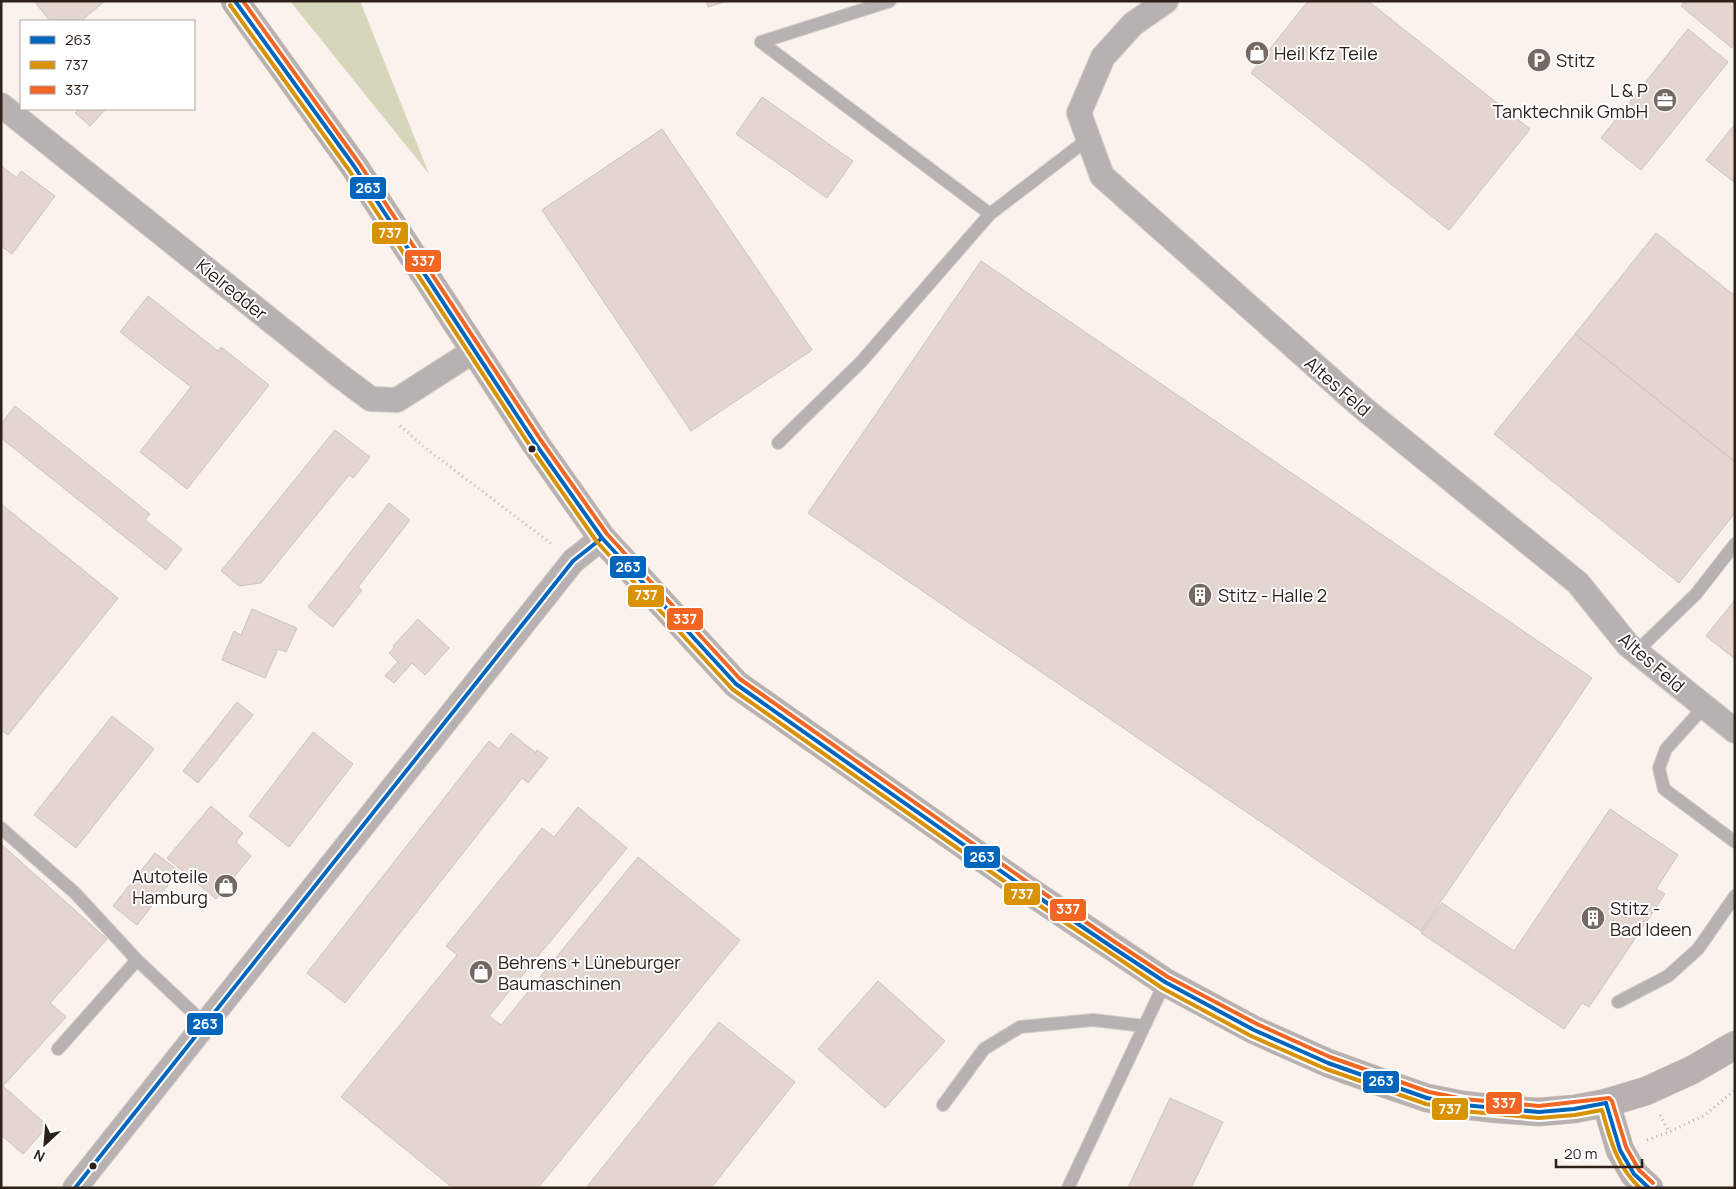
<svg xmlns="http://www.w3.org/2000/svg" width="1736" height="1189" viewBox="0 0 1736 1189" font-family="Manrope,sans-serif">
<rect width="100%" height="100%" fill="#faf2ed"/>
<!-- forest -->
<polygon fill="#d6d6ba" points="290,1 360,1 429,174"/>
<!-- building -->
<g fill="#e3d5cf" stroke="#cdc3be">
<polygon points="34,1 105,1 81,21 50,21"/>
<polygon points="706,1 727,1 708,7"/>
<polygon points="1308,1 1368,1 1530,129 1449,230 1251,73"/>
<polygon points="1685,1 1735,1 1735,44 1732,48 1681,6"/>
<polygon points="1688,29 1728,62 1641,170 1601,138"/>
<polygon points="762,97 853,161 827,198 736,134"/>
<polygon points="79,109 106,109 90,126 75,113"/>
<polygon points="1735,124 1735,183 1706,160"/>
<polygon points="662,129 812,350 691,431 542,210"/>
<polygon points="1,166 17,178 21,171 55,196 12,254 1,246 1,196 3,194 1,193"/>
<polygon points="1656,233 1735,296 1735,462 1575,334"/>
<polygon points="981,261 1592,678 1421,931 808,513"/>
<polygon points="148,296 218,351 221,347 269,385 187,489 140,452 191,387 120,332"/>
<polygon points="1575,334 1735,462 1735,513 1679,583 1494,434"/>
<polygon points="15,406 150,514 145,520 182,549 166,570 1,438 1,424"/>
<polygon points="335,430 370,457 353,478 349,475 261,583 239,586 221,571"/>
<polygon points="389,503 410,520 358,587 362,590 333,627 308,607"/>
<polygon points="1,504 118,598 8,735 1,730"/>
<polygon points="1735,600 1735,659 1706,636"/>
<polygon points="252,609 297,628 286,652 278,649 265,678 222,660 234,631 241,635"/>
<polygon points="418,619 449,648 425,675 412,663 394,683 385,676 398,662 389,653 394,648 393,646"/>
<polygon points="237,702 253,715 198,783 183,771"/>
<polygon points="112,716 154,749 76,848 34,815"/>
<polygon points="313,732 353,764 289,847 249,816"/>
<polygon points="511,733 536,753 537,750 548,758 528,783 522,778 345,1003 307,973 489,741 499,749"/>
<polygon points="211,806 243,833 236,842 251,856 216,899 167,858"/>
<polygon points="578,807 627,848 489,1016 501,1025 638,857 740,940 538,1188 453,1188 341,1097 457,955 446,946 542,828 554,837"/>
<polygon points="1610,809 1678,855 1656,889 1665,894 1589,1007 1582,1003 1564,1029 1421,933 1442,903 1514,951"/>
<polygon points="1,844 107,939 50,1003 66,1017 3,1086 48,1126 23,1154 1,1135"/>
<polygon points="155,853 179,871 137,925 113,906"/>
<polygon points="878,981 945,1041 885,1108 818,1049"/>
<polygon points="719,1022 795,1082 711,1188 586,1188"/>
<polygon points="1170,1098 1223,1122 1191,1188 1128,1188"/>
</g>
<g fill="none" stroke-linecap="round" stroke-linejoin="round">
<!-- lane casing -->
<g stroke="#d4cdc8" stroke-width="14">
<g id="lane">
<polyline points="761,42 990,214 1088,139"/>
<polyline points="761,42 890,1"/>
<polyline points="778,443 861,362 990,214"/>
<polyline points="1636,652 1696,594 1735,544"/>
<polyline points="1704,707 1666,749 1659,768 1664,789 1735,842"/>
<polyline points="1,828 75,893 137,960"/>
<polyline points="1618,1002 1668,976 1698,949 1735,896"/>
<polyline points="58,1049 137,960 205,1024"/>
<polyline points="943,1105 984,1049 1020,1027 1093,1020 1144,1026"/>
<polyline points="1068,1188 1165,982"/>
</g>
</g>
<!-- street casing -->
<g stroke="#d4cdc8" stroke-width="26">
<g id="street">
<polyline points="1166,1 1133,24 1103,57 1079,113 1102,176 1363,408 1578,583 1628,645 1735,731"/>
<polyline points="1,105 340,376 371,399 397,400 475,350"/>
<polyline points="75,1188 573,561 602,538"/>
</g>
</g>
<!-- secondary casing -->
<g stroke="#d4cdc8" stroke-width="29">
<g id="secondary">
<polyline points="235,1 354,166 535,443 602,538 736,684 1022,886 1165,982 1254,1030 1328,1063 1386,1084 1427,1098 1463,1105 1497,1109 1539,1112 1574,1109 1606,1103 1646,1091 1692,1070 1735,1045"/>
<polyline points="1606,1103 1620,1150 1634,1174 1649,1188"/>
</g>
</g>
<!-- path -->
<g stroke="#b8b1af" stroke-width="3" stroke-dasharray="1 4" stroke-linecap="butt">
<polyline points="400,426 428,450 553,545"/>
<polyline points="1660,1115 1669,1132"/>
<polyline points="1647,1140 1669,1132 1705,1115 1735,1090"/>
</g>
<!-- lane -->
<use href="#lane" stroke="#b8b1b1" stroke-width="12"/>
<!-- street -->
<use href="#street" stroke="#b8b1b1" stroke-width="24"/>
<!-- secondary -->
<use href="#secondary" stroke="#b8b1af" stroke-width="28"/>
<!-- bus-1 casing -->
<g stroke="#fff" stroke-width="8">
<g id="bus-1">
<polyline points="235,1 354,166 535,443 602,538 736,684 1022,886 1112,947 1165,982 1254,1030 1328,1063 1427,1098 1463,1105 1539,1112 1574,1109 1606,1103"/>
<polyline points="1606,1103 1620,1150 1634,1174 1649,1188"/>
<polyline points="75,1188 573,561 602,538"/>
</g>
</g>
<!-- bus-2 casing -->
<g stroke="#fff" stroke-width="8">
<path id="bus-2" d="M230,5L349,170L530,446L597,542L732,689L1018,891L1109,952L1162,988L1251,1036L1326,1069L1426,1104L1462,1111L1539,1118L1575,1115L1602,1110C1610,1139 1617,1167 1640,1188"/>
</g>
<!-- bus-3 casing -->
<g stroke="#fff" stroke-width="8">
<polyline id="bus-3" points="243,1 359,163 540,439 607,534 740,679 1026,881 1115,942 1168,977 1257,1024 1330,1057 1429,1092 1464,1099 1539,1106 1609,1098 1612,1101 1626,1147 1639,1170 1653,1183"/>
</g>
<!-- bus-1 -->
<use href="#bus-1" stroke="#0065bd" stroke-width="4"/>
<!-- bus-2 -->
<use href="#bus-2" stroke="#d99204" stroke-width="4"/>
<!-- bus-3 -->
<use href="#bus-3" stroke="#f26522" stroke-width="4"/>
</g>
<!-- icons -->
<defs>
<g id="shop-disc" transform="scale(1.25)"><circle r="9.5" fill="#756a63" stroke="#fff"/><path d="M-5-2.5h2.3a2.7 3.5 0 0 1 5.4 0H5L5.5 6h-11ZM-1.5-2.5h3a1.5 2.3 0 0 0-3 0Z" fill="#fff"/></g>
<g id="parking-disc" transform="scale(1.25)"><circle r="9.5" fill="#756a63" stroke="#fff"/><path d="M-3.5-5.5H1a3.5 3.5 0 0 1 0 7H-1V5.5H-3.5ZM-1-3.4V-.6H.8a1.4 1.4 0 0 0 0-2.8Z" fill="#fff"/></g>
<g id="office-disc" transform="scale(1.25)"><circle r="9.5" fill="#756a63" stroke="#fff"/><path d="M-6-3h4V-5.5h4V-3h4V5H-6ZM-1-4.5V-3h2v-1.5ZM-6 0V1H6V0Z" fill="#fff"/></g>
<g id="building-disc" transform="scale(1.25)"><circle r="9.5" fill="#756a63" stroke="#fff"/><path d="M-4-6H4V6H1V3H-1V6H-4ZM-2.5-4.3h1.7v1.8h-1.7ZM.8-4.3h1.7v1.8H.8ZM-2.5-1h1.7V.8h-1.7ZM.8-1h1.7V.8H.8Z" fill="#fff"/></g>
</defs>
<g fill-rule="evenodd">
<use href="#shop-disc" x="1257" y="53"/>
<use href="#parking-disc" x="1539" y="60"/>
<use href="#office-disc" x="1665" y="100"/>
<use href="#building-disc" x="1200" y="595"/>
<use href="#shop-disc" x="226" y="886"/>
<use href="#building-disc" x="1593" y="918"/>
<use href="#shop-disc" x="481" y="972"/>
</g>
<!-- markers -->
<g fill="#2e2119" stroke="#fff" stroke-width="2">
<circle cx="532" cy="449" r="4.5"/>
<circle cx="93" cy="1166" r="4.5"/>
</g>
<g text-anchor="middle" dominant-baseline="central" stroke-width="4" stroke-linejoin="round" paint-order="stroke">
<!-- poi labels -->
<g font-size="18" fill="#2e2119" stroke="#fff" text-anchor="start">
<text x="1274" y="53">Heil Kfz Teile</text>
<text x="1556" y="60">Stitz</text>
<text x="1648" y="90" text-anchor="end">L &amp; P<tspan x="1648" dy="21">Tanktechnik GmbH</tspan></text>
<text x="1218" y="595">Stitz - Halle 2</text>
<text x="208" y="876" text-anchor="end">Autoteile<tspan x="208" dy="21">Hamburg</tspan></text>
<text x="1610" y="908">Stitz -<tspan x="1610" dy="21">Bad Ideen</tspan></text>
<text x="498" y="962">Behrens + Lüneburger<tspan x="498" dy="21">Baumaschinen</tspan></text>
</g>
<!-- street labels -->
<g font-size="18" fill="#2e2119" stroke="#fff">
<text transform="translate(232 289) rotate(39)">Kielredder</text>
<text transform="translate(1338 386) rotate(41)">Altes Feld</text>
<text transform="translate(1652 662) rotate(41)">Altes Feld</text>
</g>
</g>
<g stroke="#fff" stroke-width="2">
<rect x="349" y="176" width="38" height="24" rx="5" fill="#0065bd"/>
<rect x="371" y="221" width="38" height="24" rx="5" fill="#d99204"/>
<rect x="404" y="249" width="38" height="24" rx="5" fill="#f26522"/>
<rect x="609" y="555" width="38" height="24" rx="5" fill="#0065bd"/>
<rect x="627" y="584" width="38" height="24" rx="5" fill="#d99204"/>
<rect x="666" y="607" width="38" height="24" rx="5" fill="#f26522"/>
<rect x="963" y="845" width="38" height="24" rx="5" fill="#0065bd"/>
<rect x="1003" y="882" width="38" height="24" rx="5" fill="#d99204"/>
<rect x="1049" y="898" width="38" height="24" rx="5" fill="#f26522"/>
<rect x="186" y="1012" width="38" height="24" rx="5" fill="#0065bd"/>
<rect x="1362" y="1070" width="38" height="24" rx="5" fill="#0065bd"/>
<rect x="1485" y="1091" width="38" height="24" rx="5" fill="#f26522"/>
<rect x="1431" y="1097" width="38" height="24" rx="5" fill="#d99204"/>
</g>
<g font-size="14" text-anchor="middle" font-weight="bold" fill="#fff">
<text x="368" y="193">263</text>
<text x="390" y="238">737</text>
<text x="423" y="266">337</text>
<text x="628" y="572">263</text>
<text x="646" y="600">737</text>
<text x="685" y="624">337</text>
<text x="982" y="862">263</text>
<text x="1022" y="899">737</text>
<text x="1068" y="914">337</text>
<text x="205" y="1029">263</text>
<text x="1381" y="1086">263</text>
<text x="1504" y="1108">337</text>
<text x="1450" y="1114">737</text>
</g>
<!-- border -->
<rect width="1736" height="1189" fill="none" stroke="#2e2119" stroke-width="5"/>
<!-- legend -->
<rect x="20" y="20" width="175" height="90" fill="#ffffff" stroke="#aba6a3"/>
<rect x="30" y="36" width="25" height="8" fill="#0065bd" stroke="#aba6a3"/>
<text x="65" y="45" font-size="15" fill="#2e2119">263</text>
<rect x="30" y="61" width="25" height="8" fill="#d99204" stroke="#aba6a3"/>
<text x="65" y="70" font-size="15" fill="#2e2119">737</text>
<rect x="30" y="86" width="25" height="8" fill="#f26522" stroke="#aba6a3"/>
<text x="65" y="95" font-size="15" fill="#2e2119">337</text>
<!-- north arrow -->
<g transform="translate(45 1144) rotate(206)" stroke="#ffffff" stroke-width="4" paint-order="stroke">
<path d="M0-4L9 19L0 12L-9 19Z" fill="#2e2119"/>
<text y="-8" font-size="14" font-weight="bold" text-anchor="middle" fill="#2e2119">N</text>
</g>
<!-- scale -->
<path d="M1556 1159v8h86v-8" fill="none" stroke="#2e2119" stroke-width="2.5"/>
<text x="1564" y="1159" font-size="15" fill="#2e2119" stroke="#ffffff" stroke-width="4" paint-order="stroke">20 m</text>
</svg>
